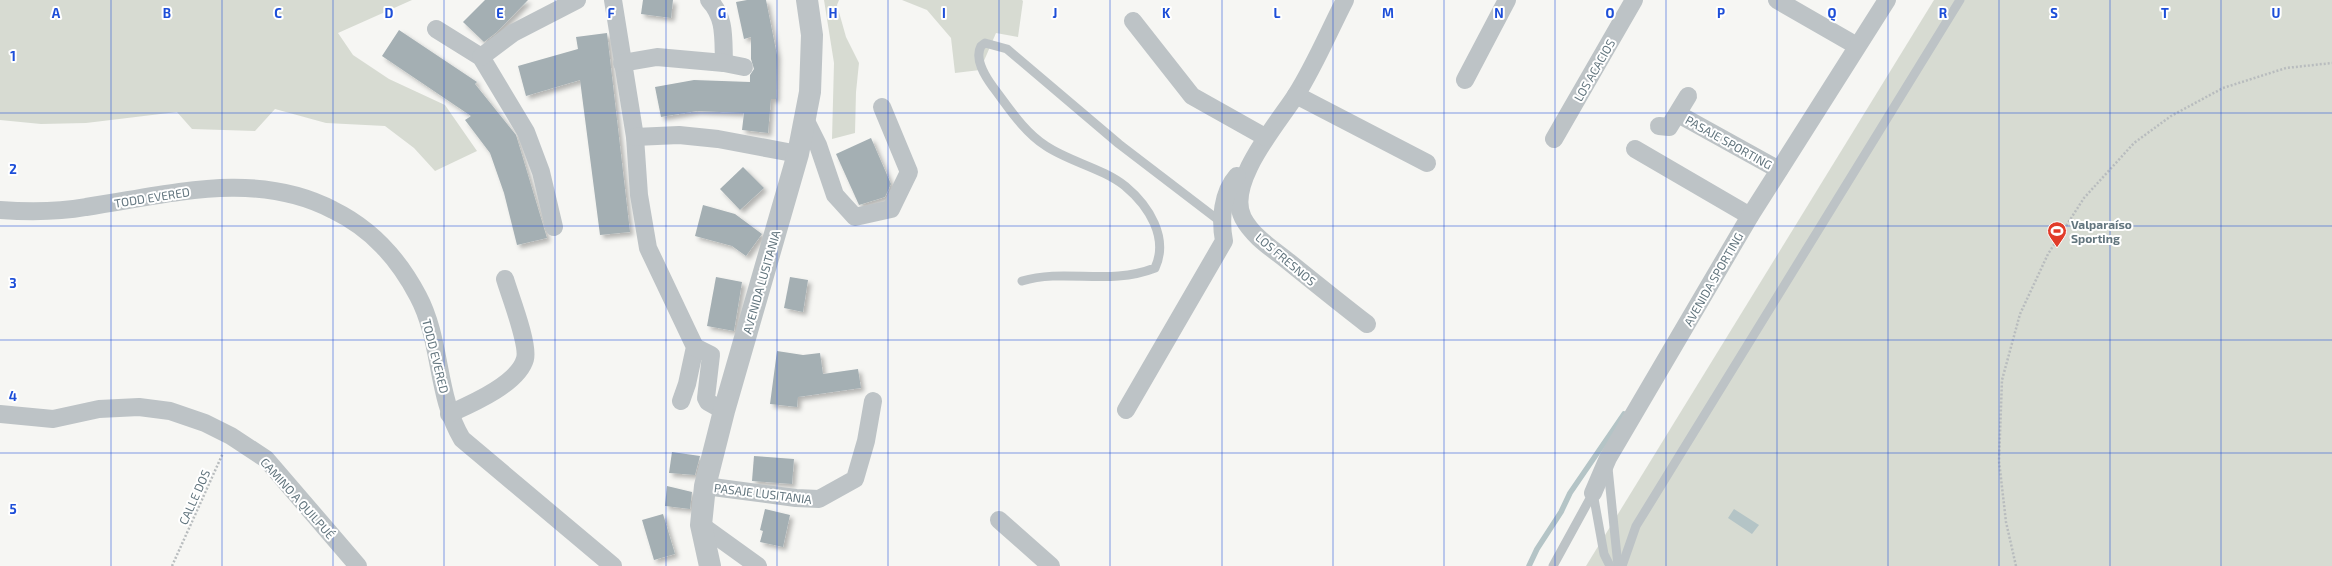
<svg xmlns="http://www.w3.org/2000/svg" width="2332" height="566" viewBox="0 0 2332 566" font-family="'Exo 2',sans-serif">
<defs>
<filter id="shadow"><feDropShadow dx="3.5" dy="3.5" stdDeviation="2" flood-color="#0004"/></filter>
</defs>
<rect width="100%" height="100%" fill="#f6f6f3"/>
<!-- green -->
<g fill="#d7dbd2">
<polygon points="0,0 412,0 338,33 353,55 389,79 445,105 477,151 435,171 414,148 385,126 326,123 275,109 255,131 192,129 177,112 86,123 41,124 0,120"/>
<polygon points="824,0 839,0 837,5 846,37 859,63 856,92 855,133 832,139 834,63"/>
<polygon points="902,0 1022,0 1023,1 1018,37 996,33 980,70 955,73 951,38 927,10"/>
<polygon points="1934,0 2332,0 2332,566 1586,566"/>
</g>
<!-- water -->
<polygon fill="#b4c4c6" points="1734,509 1759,525 1752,534 1728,518"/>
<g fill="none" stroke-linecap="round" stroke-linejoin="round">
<!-- stream -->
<polyline stroke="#b4c4c6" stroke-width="5.5" points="1529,566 1537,549 1561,512 1570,493 1624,414"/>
</g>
<!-- building -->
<g fill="#a4afb3" filter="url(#shadow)">
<polygon points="485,0 528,0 497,32 484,42 463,22"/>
<polygon points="643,0 673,0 671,18 641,14"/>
<polygon points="747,0 766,0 777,55 776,99 771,99 768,133 742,130 744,113 697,111 661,117 655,87 694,80 750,82 750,75 754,69 751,59 751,37 744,39 736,2"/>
<polygon points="399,30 477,82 475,84 516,135 547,238 517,245 504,193 490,153 465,120 471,116 382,56"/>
<polygon points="607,33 630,232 600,235 580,80 526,96 518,66 578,49 576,37"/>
<polygon points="871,138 891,184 885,197 859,205 836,154"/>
<polygon points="743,167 764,188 740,210 720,189"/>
<polygon points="703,205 735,214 762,234 746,256 732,246 695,236"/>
<polygon points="716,277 742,282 734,331 707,326"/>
<polygon points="790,277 808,280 803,312 784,308"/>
<polygon points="777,351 803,355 820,353 823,374 858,369 861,388 798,397 797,407 770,404"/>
<polygon points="672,452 700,456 695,475 669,473"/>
<polygon points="754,456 794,459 792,484 752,481"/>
<polygon points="667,486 692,492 690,509 665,506"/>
<polygon points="765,509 790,515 783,547 760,542 763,531 760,530"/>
<polygon points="663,514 675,554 654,560 642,520"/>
</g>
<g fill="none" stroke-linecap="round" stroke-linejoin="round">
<!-- path -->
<g stroke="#b8bcbe" stroke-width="2.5" stroke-dasharray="2 2" stroke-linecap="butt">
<polyline points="172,566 223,453"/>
<polyline points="2016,566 2006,522 1999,461 2002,380 2020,314 2048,254 2084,198 2134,143 2171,116 2223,88 2286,68 2332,63"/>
</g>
<!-- service -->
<g stroke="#bdc3c6" stroke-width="9">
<path d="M1022,281C1066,268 1109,286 1155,268C1169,238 1149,206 1125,186C1102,168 1070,162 1046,146C1024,132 1009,108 993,87C985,76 974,59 981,46L985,43L1007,49L1119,144L1221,222"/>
<polyline points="1608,468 1618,566"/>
<polyline points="1593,493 1604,554 1610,566"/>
<polyline points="1553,566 1593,493"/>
<polyline points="1622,566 1636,526 1960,0"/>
</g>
<!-- minor -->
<g stroke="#bdc3c6" stroke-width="18">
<polyline points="613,0 635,137 639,195 648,248 695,347 687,384 681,401"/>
<path d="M709,0C726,18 723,39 724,63"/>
<path d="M1345,0C1329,31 1315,65 1296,95C1279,122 1225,183 1243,218C1253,237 1273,249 1289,262C1315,283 1341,304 1367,324"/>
<polyline points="1777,0 1857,46"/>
<polyline points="1133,21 1192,96 1265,137"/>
<polyline points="436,29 481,57 526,132 541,172 554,227"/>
<polyline points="481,57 513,33 577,0"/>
<polyline points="622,63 657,57 724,63 744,67"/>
<polyline points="1465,80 1507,0"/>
<polyline points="1296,95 1427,163"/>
<polyline points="1678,114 1779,170"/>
<polyline points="805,119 818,145 835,195 855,217 891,209 909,172 882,107"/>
<polyline points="1659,126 1669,127 1688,96"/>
<polyline points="635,137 679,135 718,139 798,154"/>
<polyline points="1554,139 1634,0"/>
<polyline points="1635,149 1750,216"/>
<path d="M0,210C29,212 58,212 86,207C168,195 255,169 333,210C372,229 398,258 418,296C442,341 436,396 462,439L613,566"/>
<polyline points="695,347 711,355 706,398 708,402 724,411"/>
<path d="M1126,410L1224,241C1220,220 1222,193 1237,176"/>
<polyline points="0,414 53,419 99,409 139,407 170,411 205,423 231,436 266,459 358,566"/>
<path d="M449,414C471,404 518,384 525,359C529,344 510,296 505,279"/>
<polyline points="705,486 796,498 819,499 855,479 866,441 873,401"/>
<polyline points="1593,493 1608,458 1750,216 1887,0"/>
<polyline points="999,520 1051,566"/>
<polyline points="701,525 758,566"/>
</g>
<!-- tertiary -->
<polyline stroke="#bdc3c6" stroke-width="22" points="710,566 701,525 705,486 724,411 798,154 810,92 812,35 807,0"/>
</g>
<!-- grid -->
<path fill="none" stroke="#1d4ed8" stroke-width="1" stroke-opacity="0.55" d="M111,0V566M222,0V566M333,0V566M444,0V566M555,0V566M666,0V566M777,0V566M888,0V566M999,0V566M1110,0V566M1222,0V566M1333,0V566M1444,0V566M1555,0V566M1666,0V566M1777,0V566M1888,0V566M1999,0V566M2110,0V566M2221,0V566M0,113H2332M0,226H2332M0,340H2332M0,453H2332"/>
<!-- icons -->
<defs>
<g id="stadium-pin" transform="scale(1)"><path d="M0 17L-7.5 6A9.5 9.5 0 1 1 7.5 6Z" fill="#e13c29" stroke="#fff"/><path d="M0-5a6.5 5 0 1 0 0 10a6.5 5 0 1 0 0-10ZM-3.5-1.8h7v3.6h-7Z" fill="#fff"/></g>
</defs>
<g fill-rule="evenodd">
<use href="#stadium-pin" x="2057" y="231"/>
</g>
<g text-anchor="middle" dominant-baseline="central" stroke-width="4" stroke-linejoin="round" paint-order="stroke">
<!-- street labels -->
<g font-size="12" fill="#62757e" stroke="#fff">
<text transform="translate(1594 70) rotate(-60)">LOS ACACIOS</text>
<text transform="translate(1729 142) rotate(29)">PASAJE SPORTING</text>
<text transform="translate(152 197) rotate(-9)">TODD EVERED</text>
<text transform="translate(1286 259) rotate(40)">LOS FRESNOS</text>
<text transform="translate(1713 279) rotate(-60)">AVENIDA SPORTING</text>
<text transform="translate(761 282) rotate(-74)">AVENIDA LUSITANIA</text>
<text transform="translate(436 356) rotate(76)">TODD EVERED</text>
<text transform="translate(763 493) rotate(7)">PASAJE LUSITANIA</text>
<text transform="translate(194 497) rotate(-66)">CALLE DOS</text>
<text transform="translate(298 498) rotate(48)">CAMINO A QUILPUÉ</text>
</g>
<!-- poi labels -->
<g font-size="12" font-weight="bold" fill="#62757e" stroke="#fff" text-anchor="start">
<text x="2071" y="224">Valparaíso<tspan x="2071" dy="14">Sporting</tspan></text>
</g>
</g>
<g font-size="13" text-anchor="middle" font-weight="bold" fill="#1d4ed8" stroke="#fff" stroke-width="4" stroke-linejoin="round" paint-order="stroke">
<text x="56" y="18">A</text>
<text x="167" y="18">B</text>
<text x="278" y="18">C</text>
<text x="389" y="18">D</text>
<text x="500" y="18">E</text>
<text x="611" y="18">F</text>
<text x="722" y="18">G</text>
<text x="833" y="18">H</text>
<text x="944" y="18">I</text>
<text x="1055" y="18">J</text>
<text x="1166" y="18">K</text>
<text x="1277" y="18">L</text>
<text x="1388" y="18">M</text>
<text x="1499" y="18">N</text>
<text x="1610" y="18">O</text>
<text x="1721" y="18">P</text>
<text x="1832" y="18">Q</text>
<text x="1943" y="18">R</text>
<text x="2054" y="18">S</text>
<text x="2165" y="18">T</text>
<text x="2276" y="18">U</text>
<text x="13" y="61">1</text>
<text x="13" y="174">2</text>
<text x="13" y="288">3</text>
<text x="13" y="401">4</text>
<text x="13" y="514">5</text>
</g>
</svg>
